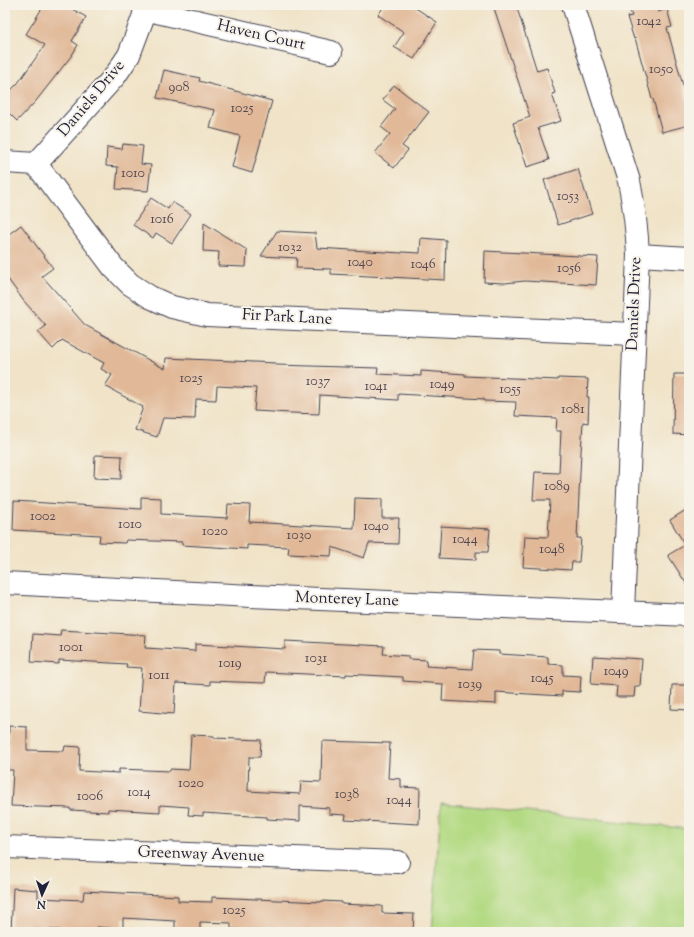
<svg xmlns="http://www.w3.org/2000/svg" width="694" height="937" viewBox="0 0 694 937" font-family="'Sorts Mill Goudy',serif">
<rect width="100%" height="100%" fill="#f7f3e8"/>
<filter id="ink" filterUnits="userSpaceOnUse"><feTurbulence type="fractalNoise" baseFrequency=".025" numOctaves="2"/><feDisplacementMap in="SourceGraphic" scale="8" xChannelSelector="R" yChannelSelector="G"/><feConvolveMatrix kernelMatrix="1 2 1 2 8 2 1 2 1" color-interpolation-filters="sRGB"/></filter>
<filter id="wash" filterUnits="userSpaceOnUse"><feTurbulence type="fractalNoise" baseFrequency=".012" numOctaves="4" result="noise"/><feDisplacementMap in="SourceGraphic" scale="16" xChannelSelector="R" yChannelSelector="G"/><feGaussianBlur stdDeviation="0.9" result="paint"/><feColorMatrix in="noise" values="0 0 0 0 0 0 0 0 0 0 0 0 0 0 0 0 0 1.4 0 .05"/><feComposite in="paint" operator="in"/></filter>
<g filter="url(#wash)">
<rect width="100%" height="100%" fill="#f0e3c7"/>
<!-- green -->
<polygon fill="#b3da83" stroke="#6a7e5f" points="441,803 689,829 689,932 432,932"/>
<g id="blocks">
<!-- building -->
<g fill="#e1b999">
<polygon points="44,5 65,5 86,17 72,41 78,45 72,55 36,101 17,121 5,109 5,96 18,83 45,45 26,34"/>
<polygon points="385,5 411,5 437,22 414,59 394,47 404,32 378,15"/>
<polygon points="493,5 516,5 537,71 547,68 555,93 552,94 561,121 538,128 549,160 527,167 513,123 530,117"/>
<polygon points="628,5 656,5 658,12 667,9 672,27 667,28 689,107 689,125 662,132 653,99 652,99 635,38 634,39 627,17 632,16"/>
<polygon points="164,70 200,78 199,81 272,101 252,173 232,167 240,136 210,128 215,110 157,98"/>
<polygon points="394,85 429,112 402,146 408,150 394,168 375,153 390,134 381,127 395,109 383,100"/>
<polygon points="123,144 143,146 141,164 151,165 148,191 116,189 118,167 106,166 107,147 122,149"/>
<polygon points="578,169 592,214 558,225 544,180"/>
<polygon points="151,198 168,209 172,202 191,214 172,243 156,233 153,238 133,225"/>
<polygon points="204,223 247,250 246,267 218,266 219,252 203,251"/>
<polygon points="21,225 53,268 42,276 85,325 165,369 166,358 276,363 276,365 378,368 377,374 421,376 421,371 465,374 465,376 558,380 558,378 588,379 587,397 589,397 588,423 583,422 581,452 577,538 581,538 579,562 572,562 571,570 523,567 525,536 548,537 550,500 533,500 535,472 559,473 561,431 556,431 557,418 515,416 516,402 484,401 484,399 398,394 398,400 320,395 319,414 291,413 254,411 256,388 217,386 216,400 196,399 195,419 163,418 157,437 135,430 143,407 105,386 112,375 101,369 104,363 62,340 53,349 38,332 46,326 23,300 5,275 5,237"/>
<polygon points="277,231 315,233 317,248 402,253 402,252 420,253 421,238 446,240 445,280 331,274 331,269 296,268 297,258 261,256"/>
<polygon points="485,251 598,257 596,285 525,281 505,283 484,282"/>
<polygon points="674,374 689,374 689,435 673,434"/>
<polygon points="95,455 122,456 121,479 94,478"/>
<polygon points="141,497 161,498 161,514 227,518 228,504 250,505 249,522 354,528 355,498 382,499 382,518 399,518 398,544 369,543 364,558 332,547 331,556 288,554 289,547 247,545 247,549 182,545 182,542 126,540 125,543 99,542 100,535 13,530 14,501 141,509"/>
<polygon points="689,508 689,588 668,555 685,545 670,520"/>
<polygon points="441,526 490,529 488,552 476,552 476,560 439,558"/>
<polygon points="61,630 146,635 145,648 195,651 195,644 285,649 285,641 384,646 383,654 408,656 408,659 427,660 426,666 472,669 474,650 499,651 499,654 548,657 548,664 563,665 563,675 581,676 580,692 562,691 562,696 496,692 496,704 442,701 443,684 403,681 403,677 346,674 346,676 266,672 265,683 210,681 210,685 176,683 174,714 139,711 142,668 126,667 127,664 59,660 59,664 31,662 33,634 60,636"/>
<polygon points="593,656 642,659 640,686 635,686 634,697 616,697 617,686 591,684"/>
<polygon points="672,685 689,685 689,710 671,709"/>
<polygon points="9,726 27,727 27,750 64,751 65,746 80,747 79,771 119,773 119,769 170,771 170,769 189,770 191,735 214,736 214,738 261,740 260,757 249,757 248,791 300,794 301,781 321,782 322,741 390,743 388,778 401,779 401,787 420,788 419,824 345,820 346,815 329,814 329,808 300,806 300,821 267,819 267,817 203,813 203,816 188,815 189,807 160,805 160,812 108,809 108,812 70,810 70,808 11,806 13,770 8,770"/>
<polygon points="13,888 38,890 38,898 83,900 84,891 178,896 178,901 212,902 212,897 321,902 321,901 342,902 342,904 382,906 382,913 414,914 413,932 265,932 265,931 231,929 231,923 200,922 200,932 175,932 175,921 123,918 123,929 97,927 97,932 60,932 61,930 29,929 29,932 11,932"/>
</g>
</g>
</g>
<g filter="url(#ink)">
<use href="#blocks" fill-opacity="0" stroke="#413f50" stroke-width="1"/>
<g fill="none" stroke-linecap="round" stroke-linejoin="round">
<!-- minor casing -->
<g stroke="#413f50" stroke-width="24">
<g id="minor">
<path d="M573,5L629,181C634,206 637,230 638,255L623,612"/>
<polyline points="144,9 331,52"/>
<polyline points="5,162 36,164 113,267 130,284 150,297 172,307 207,315 634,334"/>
<polyline points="36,164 115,76 129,55 144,15 145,5"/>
<polyline points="638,255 689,258"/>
<polyline points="5,583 251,596 689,615"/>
<polyline points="5,847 398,862"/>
</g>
</g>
<!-- minor -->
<use href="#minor" stroke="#fff" stroke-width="22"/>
</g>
</g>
<g text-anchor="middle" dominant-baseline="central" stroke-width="4" stroke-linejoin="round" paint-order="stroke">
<!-- number labels -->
<g font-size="14" fill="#524852">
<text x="649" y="22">1042</text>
<text x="661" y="70">1050</text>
<text x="179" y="88">908</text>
<text x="242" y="109">1025</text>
<text x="133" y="174">1010</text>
<text x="568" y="197">1053</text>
<text x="162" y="220">1016</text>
<text x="290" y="248">1032</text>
<text x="360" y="263">1040</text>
<text x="423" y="265">1046</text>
<text x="569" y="269">1056</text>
<text x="191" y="379">1025</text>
<text x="318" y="382">1037</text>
<text x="442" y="385">1049</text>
<text x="376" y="387">1041</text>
<text x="510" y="390">1055</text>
<text x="573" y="410">1081</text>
<text x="557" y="487">1089</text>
<text x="43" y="517">1002</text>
<text x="130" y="525">1010</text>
<text x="376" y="527">1040</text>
<text x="215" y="532">1020</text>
<text x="299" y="536">1030</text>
<text x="465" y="540">1044</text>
<text x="552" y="550">1048</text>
<text x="71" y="648">1001</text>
<text x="316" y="659">1031</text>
<text x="230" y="664">1019</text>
<text x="616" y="672">1049</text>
<text x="159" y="676">1011</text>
<text x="542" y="679">1045</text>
<text x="470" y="685">1039</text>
<text x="191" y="784">1020</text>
<text x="139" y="793">1014</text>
<text x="347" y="795">1038</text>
<text x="90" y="797">1006</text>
<text x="399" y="801">1044</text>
<text x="234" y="911">1025</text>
</g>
<!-- street labels -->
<g font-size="16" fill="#22223b" stroke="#f7f3e8">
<text transform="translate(261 36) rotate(13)">Haven Court</text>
<text transform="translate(92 99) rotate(-50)">Daniels Drive</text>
<text transform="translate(635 304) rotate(-88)">Daniels Drive</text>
<text transform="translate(287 318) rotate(3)">Fir Park Lane</text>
<text transform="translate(347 600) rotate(2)">Monterey Lane</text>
<text transform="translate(201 855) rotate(2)">Greenway Avenue</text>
</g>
</g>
<!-- margin -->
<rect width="694" height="937" fill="none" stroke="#f7f3e8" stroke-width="20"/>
<!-- north arrow -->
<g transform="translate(42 895) rotate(183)" stroke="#f7f3e8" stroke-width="3" paint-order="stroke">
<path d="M0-3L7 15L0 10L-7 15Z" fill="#22223b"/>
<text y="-6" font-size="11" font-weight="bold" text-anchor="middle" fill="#22223b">N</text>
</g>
</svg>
